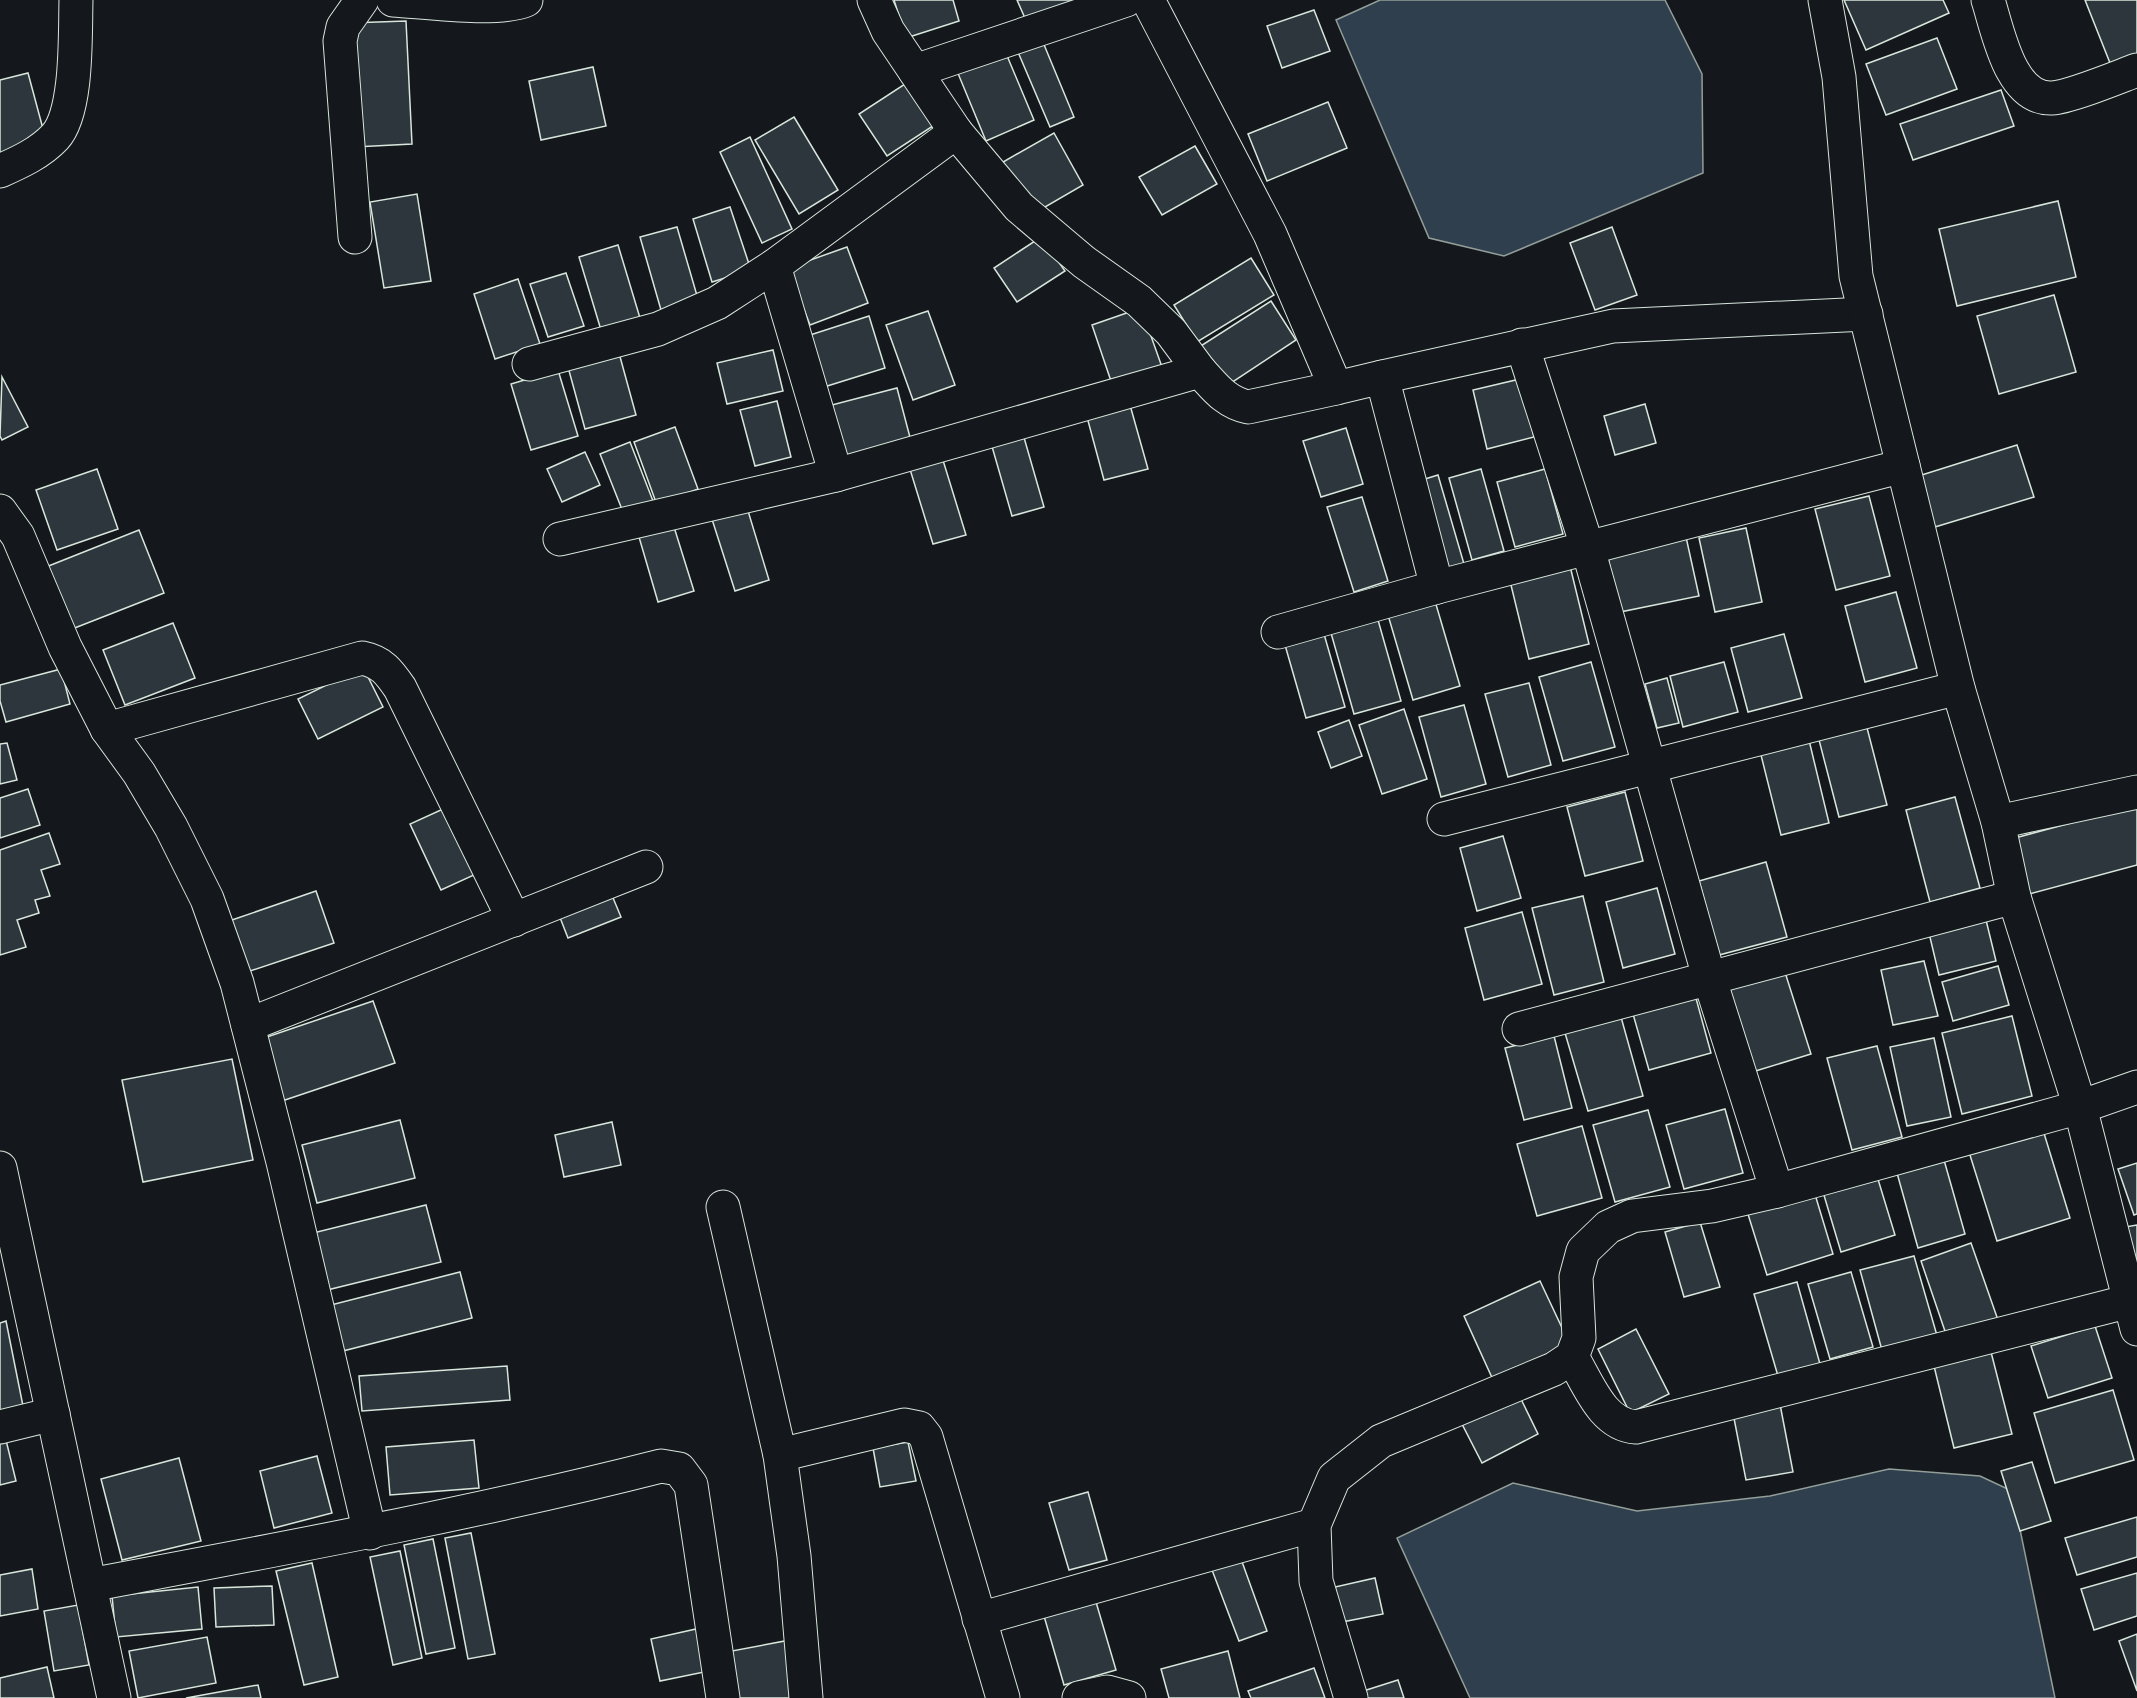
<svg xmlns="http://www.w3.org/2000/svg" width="2137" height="1698" viewBox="0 0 2137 1698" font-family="Ubuntu,sans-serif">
<rect width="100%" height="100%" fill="#14181c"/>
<!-- water -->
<g fill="#2f3f4d" stroke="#939e99" stroke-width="1.5">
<polygon points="1380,0 1665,0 1702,74 1703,173 1504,256 1429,238 1336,20"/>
<polygon points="1889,1469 1980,1476 2012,1491 2055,1698 1470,1698 1397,1538 1513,1483 1637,1511 1770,1496"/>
</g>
<!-- building -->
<g fill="#2c363c" stroke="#d8e6dc" stroke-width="1.5">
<polygon points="894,0 953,0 959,21 906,38"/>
<polygon points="1017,0 1082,0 1028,25"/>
<polygon points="1844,0 1943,0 1949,13 1866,50"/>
<polygon points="2085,0 2137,0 2137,58 2112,68"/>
<polygon points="1314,10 1330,51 1282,68 1267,26"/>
<polygon points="406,21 412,144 355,147 349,23"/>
<polygon points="1040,35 1074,117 1050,127 1015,45"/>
<polygon points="1937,38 1957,89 1886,115 1866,64"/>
<polygon points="1005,51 1034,120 986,141 957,71"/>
<polygon points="593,67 606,126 541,140 529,81"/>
<polygon points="28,73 46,140 0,153 0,80"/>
<polygon points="908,82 936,124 887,156 859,114"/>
<polygon points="2001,90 2014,126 1913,160 1900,124"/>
<polygon points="1328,102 1347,148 1267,181 1248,134"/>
<polygon points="794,117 838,190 799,214 755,140"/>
<polygon points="1054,133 1083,185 1033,214 1003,162"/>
<polygon points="750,137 792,229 762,243 720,152"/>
<polygon points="1195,146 1217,184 1162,215 1139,177"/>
<polygon points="417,194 431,281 384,288 370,202"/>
<polygon points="2058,201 2076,277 1957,306 1939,229"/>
<polygon points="730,207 751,270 712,282 693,219"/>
<polygon points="677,227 698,299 661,310 640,237"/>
<polygon points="1612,227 1637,295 1595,310 1570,243"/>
<polygon points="1041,237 1065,271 1017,302 994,268"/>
<polygon points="618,245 640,318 601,330 579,257"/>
<polygon points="847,247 868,303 810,325 788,268"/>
<polygon points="1251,258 1274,295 1197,342 1174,305"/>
<polygon points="566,273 584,326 548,337 530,284"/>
<polygon points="518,279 540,344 495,359 474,294"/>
<polygon points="2054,295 2076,372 1999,394 1977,316"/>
<polygon points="1271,301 1296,340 1222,389 1196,349"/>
<polygon points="1141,308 1162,367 1112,384 1092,325"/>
<polygon points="928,311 955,385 913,400 886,325"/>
<polygon points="869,316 885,368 824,387 807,336"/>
<polygon points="773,350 783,391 727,404 717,363"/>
<polygon points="619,353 636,415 585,429 568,367"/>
<polygon points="558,370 578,436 531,450 511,384"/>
<polygon points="2,377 28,427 2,440 0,436"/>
<polygon points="1520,379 1534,437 1487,449 1473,390"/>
<polygon points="897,388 912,445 844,464 828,406"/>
<polygon points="777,401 791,457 755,466 740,410"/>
<polygon points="1645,404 1656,443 1615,455 1604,416"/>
<polygon points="1130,405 1148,469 1104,480 1087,417"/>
<polygon points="675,427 698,489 657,505 634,442"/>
<polygon points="1346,428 1363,484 1321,497 1303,441"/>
<polygon points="1023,434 1044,507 1012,516 991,443"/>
<polygon points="630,442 653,501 623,512 600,454"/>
<polygon points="2017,445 2034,497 1925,530 1909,479"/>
<polygon points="585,452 600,485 562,502 547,469"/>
<polygon points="942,457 966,535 933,544 909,466"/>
<polygon points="97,469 118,529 57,550 36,490"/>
<polygon points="1481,469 1504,551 1472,560 1449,478"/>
<polygon points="1545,469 1563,534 1515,547 1497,482"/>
<polygon points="1438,475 1464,564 1440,571 1412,483"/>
<polygon points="1869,496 1890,576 1836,590 1815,509"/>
<polygon points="1362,497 1388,581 1354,592 1327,507"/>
<polygon points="745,501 769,580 735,591 710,513"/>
<polygon points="674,527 694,591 658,602 639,537"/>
<polygon points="1746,528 1762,602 1715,612 1699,538"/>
<polygon points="139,530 164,593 67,631 41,569"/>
<polygon points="1686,537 1699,596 1620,612 1607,554"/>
<polygon points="1570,566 1589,644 1529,659 1510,581"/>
<polygon points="1896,592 1917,668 1865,682 1845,606"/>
<polygon points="1435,601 1460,686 1413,700 1388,615"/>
<polygon points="1378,620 1401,701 1354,714 1331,633"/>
<polygon points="173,623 195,678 125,705 103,650"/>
<polygon points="1324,634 1345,707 1306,718 1285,645"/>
<polygon points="1784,634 1802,698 1748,712 1731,648"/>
<polygon points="1591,662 1615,747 1563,761 1539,677"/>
<polygon points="1724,662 1738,712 1683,727 1670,676"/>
<polygon points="363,667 383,707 318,739 298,699"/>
<polygon points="61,669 70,704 6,722 0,701 0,685"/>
<polygon points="1667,678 1679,723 1657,728 1645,684"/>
<polygon points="1529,683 1551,765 1508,777 1485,694"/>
<polygon points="1464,705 1486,784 1441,797 1419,717"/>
<polygon points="1404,709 1427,779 1382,794 1359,725"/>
<polygon points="1349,720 1362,756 1331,768 1318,732"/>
<polygon points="1866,724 1887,805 1839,817 1818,736"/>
<polygon points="1808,736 1829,823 1781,835 1759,747"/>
<polygon points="7,743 17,780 0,784 0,744"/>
<polygon points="28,789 40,825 0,838 0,798"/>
<polygon points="1625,792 1643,861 1585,876 1567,807"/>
<polygon points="1955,797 1980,888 1930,902 1906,810"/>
<polygon points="2137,805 2137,865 2029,894 2015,838"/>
<polygon points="443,809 474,875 441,890 410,824"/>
<polygon points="49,833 60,864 41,870 50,896 35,900 39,913 17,920 26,947 0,955 0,850"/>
<polygon points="1503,836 1521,898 1477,911 1460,848"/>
<polygon points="1766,862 1787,937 1719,955 1699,881"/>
<polygon points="1657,888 1675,954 1623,968 1606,902"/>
<polygon points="316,891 334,943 247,972 229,921"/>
<polygon points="611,893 621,917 568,938 559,915"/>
<polygon points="1583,896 1604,982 1554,995 1532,908"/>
<polygon points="1522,912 1542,984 1484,1000 1465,928"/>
<polygon points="1986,920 1996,961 1939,975 1929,933"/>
<polygon points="1924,961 1938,1016 1893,1025 1881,970"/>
<polygon points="1783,966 1811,1054 1749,1073 1721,986"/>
<polygon points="1998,966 2009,1005 1953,1021 1942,982"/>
<polygon points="1694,991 1711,1053 1649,1070 1631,1007"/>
<polygon points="373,1001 395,1063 282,1101 261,1039"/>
<polygon points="2012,1016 2032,1096 1962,1114 1942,1033"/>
<polygon points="1621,1017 1643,1096 1588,1111 1565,1033"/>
<polygon points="1554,1036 1572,1108 1524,1120 1505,1048"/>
<polygon points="1934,1038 1951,1117 1907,1126 1890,1047"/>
<polygon points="1877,1046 1902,1137 1852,1150 1827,1058"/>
<polygon points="232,1059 253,1160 143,1182 122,1080"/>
<polygon points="1725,1109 1743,1173 1684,1189 1666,1125"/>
<polygon points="1648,1110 1670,1187 1615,1202 1593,1125"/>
<polygon points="400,1120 415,1178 317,1203 302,1145"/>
<polygon points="612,1122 621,1165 564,1177 555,1135"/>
<polygon points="1582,1126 1602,1198 1537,1216 1517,1144"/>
<polygon points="2043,1130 2070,1218 1997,1241 1969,1152"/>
<polygon points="1944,1160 1965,1234 1918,1248 1897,1173"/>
<polygon points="2137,1163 2137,1214 2134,1215 2118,1169"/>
<polygon points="1877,1176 1895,1235 1841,1252 1823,1192"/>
<polygon points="1814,1191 1833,1254 1767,1275 1747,1211"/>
<polygon points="426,1205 441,1262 319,1292 305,1235"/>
<polygon points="1700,1222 1720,1287 1684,1297 1665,1232"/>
<polygon points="2137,1225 2137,1285 2125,1227"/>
<polygon points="1971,1243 1998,1320 1947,1337 1921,1261"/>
<polygon points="1914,1256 1938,1339 1883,1354 1860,1270"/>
<polygon points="460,1272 472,1318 339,1352 327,1306"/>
<polygon points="1851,1272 1873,1347 1830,1359 1808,1284"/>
<polygon points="1540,1281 1571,1347 1494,1382 1464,1316"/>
<polygon points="1797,1282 1820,1364 1778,1376 1754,1294"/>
<polygon points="6,1321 24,1411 0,1416 0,1323"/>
<polygon points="2095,1326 2112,1378 2048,1398 2031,1346"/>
<polygon points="1636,1329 1669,1394 1630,1413 1598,1349"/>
<polygon points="1991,1352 2012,1434 1954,1448 1934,1366"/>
<polygon points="507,1366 510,1400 362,1411 359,1376"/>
<polygon points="2113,1390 2134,1460 2055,1483 2034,1413"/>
<polygon points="1519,1395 1538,1434 1482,1463 1462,1424"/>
<polygon points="1779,1399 1793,1472 1746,1480 1732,1408"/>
<polygon points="4,1432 16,1481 0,1485 0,1433"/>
<polygon points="474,1440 479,1488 390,1495 386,1447"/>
<polygon points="908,1442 916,1481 880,1487 873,1448"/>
<polygon points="317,1456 332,1513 274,1528 260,1471"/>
<polygon points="179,1458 201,1541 122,1560 101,1479"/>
<polygon points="2032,1462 2051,1521 2020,1531 2001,1471"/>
<polygon points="1088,1492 1107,1560 1069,1570 1049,1503"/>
<polygon points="2137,1517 2137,1557 2077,1575 2065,1538"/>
<polygon points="471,1533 495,1654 468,1659 445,1538"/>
<polygon points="433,1539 455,1648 426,1654 404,1545"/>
<polygon points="400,1551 422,1658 393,1665 370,1557"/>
<polygon points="1241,1559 1267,1631 1239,1641 1212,1570"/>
<polygon points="312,1563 338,1677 304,1685 276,1571"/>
<polygon points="32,1569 38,1609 0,1616 0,1575"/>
<polygon points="2137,1573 2137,1616 2094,1630 2081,1589"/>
<polygon points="1375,1578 1383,1614 1342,1622 1335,1587"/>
<polygon points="272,1586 274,1625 216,1627 214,1588"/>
<polygon points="198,1587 202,1629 116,1637 112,1596"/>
<polygon points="1096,1602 1116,1670 1064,1685 1044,1616"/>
<polygon points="78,1605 89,1665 54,1671 44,1611"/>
<polygon points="705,1627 714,1670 660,1681 651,1639"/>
<polygon points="2137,1634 2137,1691 2119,1641"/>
<polygon points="207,1637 216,1683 138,1698 129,1651"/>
<polygon points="785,1641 795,1698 729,1698 721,1653"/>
<polygon points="1228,1651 1240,1698 1169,1698 1161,1669"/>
<polygon points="47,1667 54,1698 0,1698 0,1678"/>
<polygon points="1314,1668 1325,1698 1251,1698 1248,1691"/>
<polygon points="1398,1680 1404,1698 1359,1698 1357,1693"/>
<polygon points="258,1685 261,1698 186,1698"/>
</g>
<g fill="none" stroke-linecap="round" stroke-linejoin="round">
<!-- minor casing -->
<g stroke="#d8e6dc" stroke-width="35">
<g id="minor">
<path d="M393,0C426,2 498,12 526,0"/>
<polyline points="874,0 888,31 956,132 1019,207 1084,262 1139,301 1171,332 1200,371"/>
<path d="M1988,0C1998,31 2010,100 2052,98C2070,97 2118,77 2137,70"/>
<polyline points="915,71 1126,0"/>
<path d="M0,171C20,162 40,153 55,137C78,112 75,34 76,0"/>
<polyline points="355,237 340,41 343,27 362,0"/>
<path d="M774,266L836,475L1200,371C1215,387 1225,402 1248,407L1336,388L1270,234L1148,0"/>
<polyline points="1522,345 1588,549 1709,977 1777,1191"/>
<polyline points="529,364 658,329 717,303 774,266 956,132"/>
<polyline points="1382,377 1613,326 1866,314"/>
<polyline points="1336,388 1382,377 1437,587"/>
<polyline points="0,511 18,536 65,647 107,729 139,773 171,827 207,899 237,983 283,1162 370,1533"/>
<polyline points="560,539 836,475"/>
<polyline points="1278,632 1437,587 1903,466"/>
<path d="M107,729L362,658C382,662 389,672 400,688L514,920"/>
<polyline points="1444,819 1958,688"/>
<polyline points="1998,822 2137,792"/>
<polyline points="248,1025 646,867"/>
<polyline points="1519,1029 2014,897"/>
<polyline points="2137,1087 2080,1107 2137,1329"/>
<polyline points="0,1168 114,1698"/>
<polyline points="723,1207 780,1455 794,1556 806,1698"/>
<path d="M1572,1357C1588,1383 1602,1425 1636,1427L2130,1301"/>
<polyline points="0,1427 53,1414"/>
<polyline points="780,1455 904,1425 919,1428 926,1437 1003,1698"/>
<path d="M90,1585C281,1549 472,1514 661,1466L679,1469L691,1485L723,1698"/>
<polyline points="979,1619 1314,1525"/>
<polyline points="1079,1698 1107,1692 1129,1698"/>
<polyline points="1351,1698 1316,1581 1314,1525 1334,1478 1381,1441 1554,1369 1572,1357 1579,1338 1576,1277 1583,1251 1608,1227 1632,1216 1712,1206 1777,1191 2080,1107 2014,897 1998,822 1958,688 1856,276 1839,77 1825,0"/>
</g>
</g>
<!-- minor -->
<use href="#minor" stroke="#14181c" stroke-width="33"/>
</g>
</svg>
